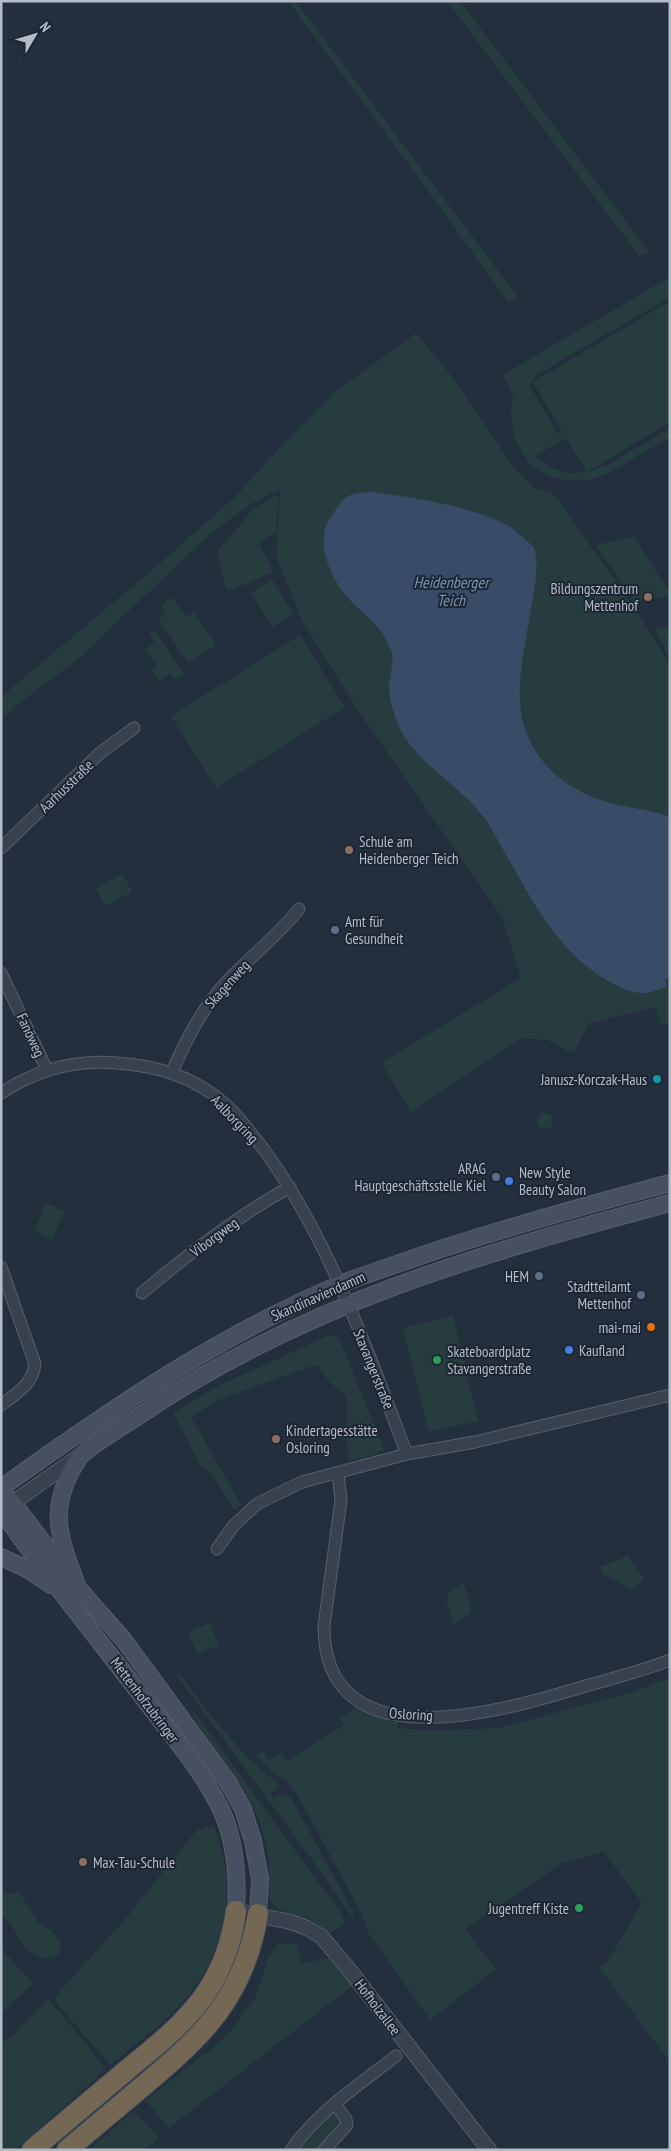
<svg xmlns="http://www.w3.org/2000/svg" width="671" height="2151" viewBox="0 0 671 2151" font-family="'PT Sans Narrow',sans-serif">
<rect width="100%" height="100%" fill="#242f3e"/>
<!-- green -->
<g fill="#263c3f" fill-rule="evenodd">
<polygon points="288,1 295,1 518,297 508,302 429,192"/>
<polygon points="447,1 460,1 649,252 640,257"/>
<path d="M670,277V297L538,374L529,385L558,434L562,432L533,382L670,301V422L589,471L606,466L670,428V437L611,472L590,480L567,481L549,475L530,465L514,437L511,412L513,395L502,375ZM566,438L586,471V472C562,475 554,471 535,456Z"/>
<polygon points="416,333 453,378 515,469 535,488 555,495 643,621 670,665 670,1023 661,1025 655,1007 589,1023 575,1050 570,1052 547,1040 522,1038 411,1112 381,1063 521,978 502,917 359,712 304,624 276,558 280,489 251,504 212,532 76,661 15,706 1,720 1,697 165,559 236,496 282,445 335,392"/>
<polygon points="278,495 276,533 259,542 273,572 232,590 226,589 217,552 254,508"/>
<polygon points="634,537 670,593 670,595 636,603 595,545"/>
<polygon points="272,579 293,614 272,627 251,593"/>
<polygon points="172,597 186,617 194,612 216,645 188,663 158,618 165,613 161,605"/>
<polygon points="670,626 670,657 655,630"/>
<polygon points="152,630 156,632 184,675 175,680 170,674 159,681 152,670 156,668 156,665 145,649 155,642 149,634"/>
<polygon points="300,635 345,707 216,788 171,716"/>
<polygon points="123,874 132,892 105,906 96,888"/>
<circle cx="545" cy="1121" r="8"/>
<polygon points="46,1203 65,1211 52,1239 34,1231"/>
<polygon points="453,1316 478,1421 432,1431 428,1430 403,1328"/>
<polygon points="330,1335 337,1337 341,1343 384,1449 374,1455 348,1461 347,1400 344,1393 329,1382 318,1366 314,1365 218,1400 191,1417 241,1505 234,1510 212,1474 200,1465 173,1413 218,1386"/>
<polygon points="628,1556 644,1579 631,1589 603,1574 600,1567"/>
<path d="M463,1583C472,1602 478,1614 454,1624L446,1600L450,1591Z"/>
<polygon points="210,1623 219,1645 197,1654 188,1632"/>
<polygon points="175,1673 181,1676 212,1717 247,1757 277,1783 278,1788 270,1793 273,1799 283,1794 291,1798 352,1910 355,1916 353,1918 308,1854"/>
<polygon points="670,1678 670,2062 599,1967 608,1961 642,1903 604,1852 562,1863 465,1929 496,1969 430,2020 367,1931 363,1916 298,1796 288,1781 275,1774 256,1756 263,1751 269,1760 281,1753 287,1761 344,1725 340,1718 358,1706 379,1716 398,1720 398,1728 428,1731 499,1728 630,1693"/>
<polygon points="194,1712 343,1916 344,1923 330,1934 312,1920 277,1909 270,1901 267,1893 269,1866 266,1843 258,1817 241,1786 199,1725 193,1714"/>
<path d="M208,1826L209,1828L214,1826C218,1839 223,1852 225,1866C232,1909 216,1963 188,1996C166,2022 137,2043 111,2065L58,2005L55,1997L127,1917L196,1831Z"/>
<path d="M1,1893H17L21,1895L38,1922L52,1931L60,1942V1953C49,1963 29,1955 22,1943C14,1931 14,1925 1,1914Z"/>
<polygon points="296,1943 302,1964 329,1958 352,1986 169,2128 145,2100 210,2050 230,2032 255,1998 268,1958 277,1944"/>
<polygon points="1,1948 33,1984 1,2013"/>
<polygon points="48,1999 89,2047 105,2070 15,2150 1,2150 1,2044 17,2032"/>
<polygon points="134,2111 159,2138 145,2150 88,2150"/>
<polygon points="335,2111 342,2121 340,2128 318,2150 296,2150 321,2120"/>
</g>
<!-- water -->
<path fill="#394c67" d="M371,492C414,498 468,505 507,525C517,531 525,540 534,547C541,573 531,600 528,626C524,650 519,674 520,698C520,744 551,780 592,797C617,808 645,807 670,817V976L665,980L667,987C660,989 652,992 645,993C632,994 617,986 606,980C559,951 534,905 508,858C498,841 490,824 478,810C454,782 412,759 398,724C394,714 389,698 389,687C389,675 395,663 391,650C381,622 359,613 343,592C327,570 315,539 332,515C347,494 346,494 371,492Z"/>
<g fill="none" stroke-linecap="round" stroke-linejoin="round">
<!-- minor casing -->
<g stroke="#565f6c" stroke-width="13">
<g id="minor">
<polyline points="1,848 100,753 134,728"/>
<polyline points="1,973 47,1070"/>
<path d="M172,1072C187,1037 204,1005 231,977C254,954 278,935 299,909"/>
<path d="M1,1093C39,1068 82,1058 127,1064C158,1067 185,1075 211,1093C233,1108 249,1130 265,1151C330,1241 367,1350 407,1454"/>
<path d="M1,1267L35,1364C33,1384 16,1394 1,1405"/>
<path d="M142,1293C188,1254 237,1216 290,1187"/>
<path d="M338,1473L341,1500L324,1626C324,1763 499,1712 579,1688C609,1679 640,1672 670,1660"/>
<polyline points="217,1549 234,1525 257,1504 302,1482 407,1454 475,1442 670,1395"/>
<path d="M291,2150C318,2111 359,2085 396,2056"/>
<polyline points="324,2150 347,2125 346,2119 335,2104"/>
</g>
</g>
<!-- tertiary casing -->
<g stroke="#565f6c" stroke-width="16">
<g id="tertiary">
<polyline points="4,1509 78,1457"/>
<polyline points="236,1911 291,1922 307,1928 322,1937 351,1972 489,2150"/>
</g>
</g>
<!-- secondary casing -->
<g stroke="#565f6c" stroke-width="18">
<g id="secondary">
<path d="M1,1488C110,1410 217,1336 341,1284C368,1273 396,1265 423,1255C504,1228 587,1205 670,1183"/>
<polyline points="1,1492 13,1503 78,1588 123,1639 228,1782 243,1809 253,1841 260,1879 258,1914"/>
<path d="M1,1510C47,1577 99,1640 148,1704C175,1739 205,1774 223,1814C236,1845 238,1878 236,1911"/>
<polyline points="1,1557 29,1570 51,1585"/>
<path d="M78,1588C59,1537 46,1508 79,1458C85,1449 126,1424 137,1417C302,1304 480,1254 670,1203"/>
</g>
</g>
<!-- motorway casing -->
<g stroke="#434c59" stroke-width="22">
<g id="motorway">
<path d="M32,2150C64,2123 96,2096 128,2069C155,2047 184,2024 204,1996C222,1970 232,1941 236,1911"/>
<path d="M67,2150C92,2129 118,2107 143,2086C204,2035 244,1997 258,1914"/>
</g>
</g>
<!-- minor -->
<use href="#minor" stroke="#38414e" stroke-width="11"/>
<!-- tertiary -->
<use href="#tertiary" stroke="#38414e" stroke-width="14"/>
<!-- secondary -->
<use href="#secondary" stroke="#465061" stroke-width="16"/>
<!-- motorway -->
<use href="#motorway" stroke="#746855" stroke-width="20"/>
</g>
<!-- markers -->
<g fill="#8d6e63" stroke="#1d2633" stroke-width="2">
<circle cx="648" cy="597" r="5"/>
<circle cx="349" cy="850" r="5"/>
<circle cx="276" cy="1439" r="5"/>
<circle cx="83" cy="1862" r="5"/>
</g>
<g fill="#5c6f8a" stroke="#1d2633" stroke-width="2">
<circle cx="335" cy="930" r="5"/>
<circle cx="496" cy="1177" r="5"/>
<circle cx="539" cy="1276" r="5"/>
<circle cx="641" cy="1295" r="5"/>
</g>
<circle fill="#0f9aa8" stroke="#1d2633" stroke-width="2" cx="657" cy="1079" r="5"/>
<g fill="#3f7fe0" stroke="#1d2633" stroke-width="2">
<circle cx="509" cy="1181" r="5"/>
<circle cx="569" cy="1350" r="5"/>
</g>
<circle fill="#e8710a" stroke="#1d2633" stroke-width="2" cx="651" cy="1327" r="5"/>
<g fill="#2e9e5b" stroke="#1d2633" stroke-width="2">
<circle cx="437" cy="1360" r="5"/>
<circle cx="579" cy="1908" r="5"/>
</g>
<g text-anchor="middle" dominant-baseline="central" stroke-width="4" stroke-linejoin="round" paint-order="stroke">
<!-- poi labels -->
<g font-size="15" fill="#b4bcc9" stroke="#1d2633" text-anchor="end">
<text x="638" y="588">Bildungszentrum<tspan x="638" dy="17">Mettenhof</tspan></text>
<text x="359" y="841" text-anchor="start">Schule am<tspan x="359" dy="17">Heidenberger Teich</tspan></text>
<text x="345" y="921" text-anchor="start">Amt für<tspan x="345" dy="17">Gesundheit</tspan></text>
<text x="647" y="1079">Janusz-Korczak-Haus</text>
<text x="486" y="1168">ARAG<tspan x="486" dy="17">Hauptgeschäftsstelle Kiel</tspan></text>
<text x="519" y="1172" text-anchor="start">New Style<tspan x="519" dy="17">Beauty Salon</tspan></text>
<text x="529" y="1276">HEM</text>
<text x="631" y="1286">Stadtteilamt<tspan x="631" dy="17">Mettenhof</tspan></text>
<text x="641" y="1327">mai-mai</text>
<text x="579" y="1350" text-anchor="start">Kaufland</text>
<text x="447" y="1351" text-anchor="start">Skateboardplatz<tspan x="447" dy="17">Stavangerstraße</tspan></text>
<text x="286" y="1430" text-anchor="start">Kindertagesstätte<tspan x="286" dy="17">Osloring</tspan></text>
<text x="93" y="1862" text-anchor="start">Max-Tau-Schule</text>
<text x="569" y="1908">Jugentreff Kiste</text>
</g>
<!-- street labels -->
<g font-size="15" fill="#b4bcc9" stroke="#1d2633">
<text transform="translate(66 786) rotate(-44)">Aarhusstraße</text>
<text transform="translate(227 984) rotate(-48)">Skagenweg</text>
<text transform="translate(31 1035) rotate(65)">Fanöweg</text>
<text transform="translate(235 1119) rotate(46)">Aalborgring</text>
<text transform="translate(214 1237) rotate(-36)">Viborgweg</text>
<text transform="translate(318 1296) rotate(-24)">Skandinaviendamm</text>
<text transform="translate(374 1369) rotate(68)">Stavangerstraße</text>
<text transform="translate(145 1700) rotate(53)">Mettenhofzubringer</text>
<text transform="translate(411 1714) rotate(4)">Osloring</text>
<text transform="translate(378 2007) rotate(53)">Hofholzallee</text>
</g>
<!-- water labels -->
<g font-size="16" font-style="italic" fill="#7c92b1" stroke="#1d2633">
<text x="451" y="582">Heidenberger<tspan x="451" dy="18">Teich</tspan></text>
</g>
</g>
<!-- border -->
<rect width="671" height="2151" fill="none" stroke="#b4bcc9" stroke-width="5"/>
<!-- north arrow -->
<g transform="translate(35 35) rotate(52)" stroke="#1d2633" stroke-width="4" paint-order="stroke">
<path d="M0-4L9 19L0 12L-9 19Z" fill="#b4bcc9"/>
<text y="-8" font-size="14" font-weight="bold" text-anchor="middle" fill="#b4bcc9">N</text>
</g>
</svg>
